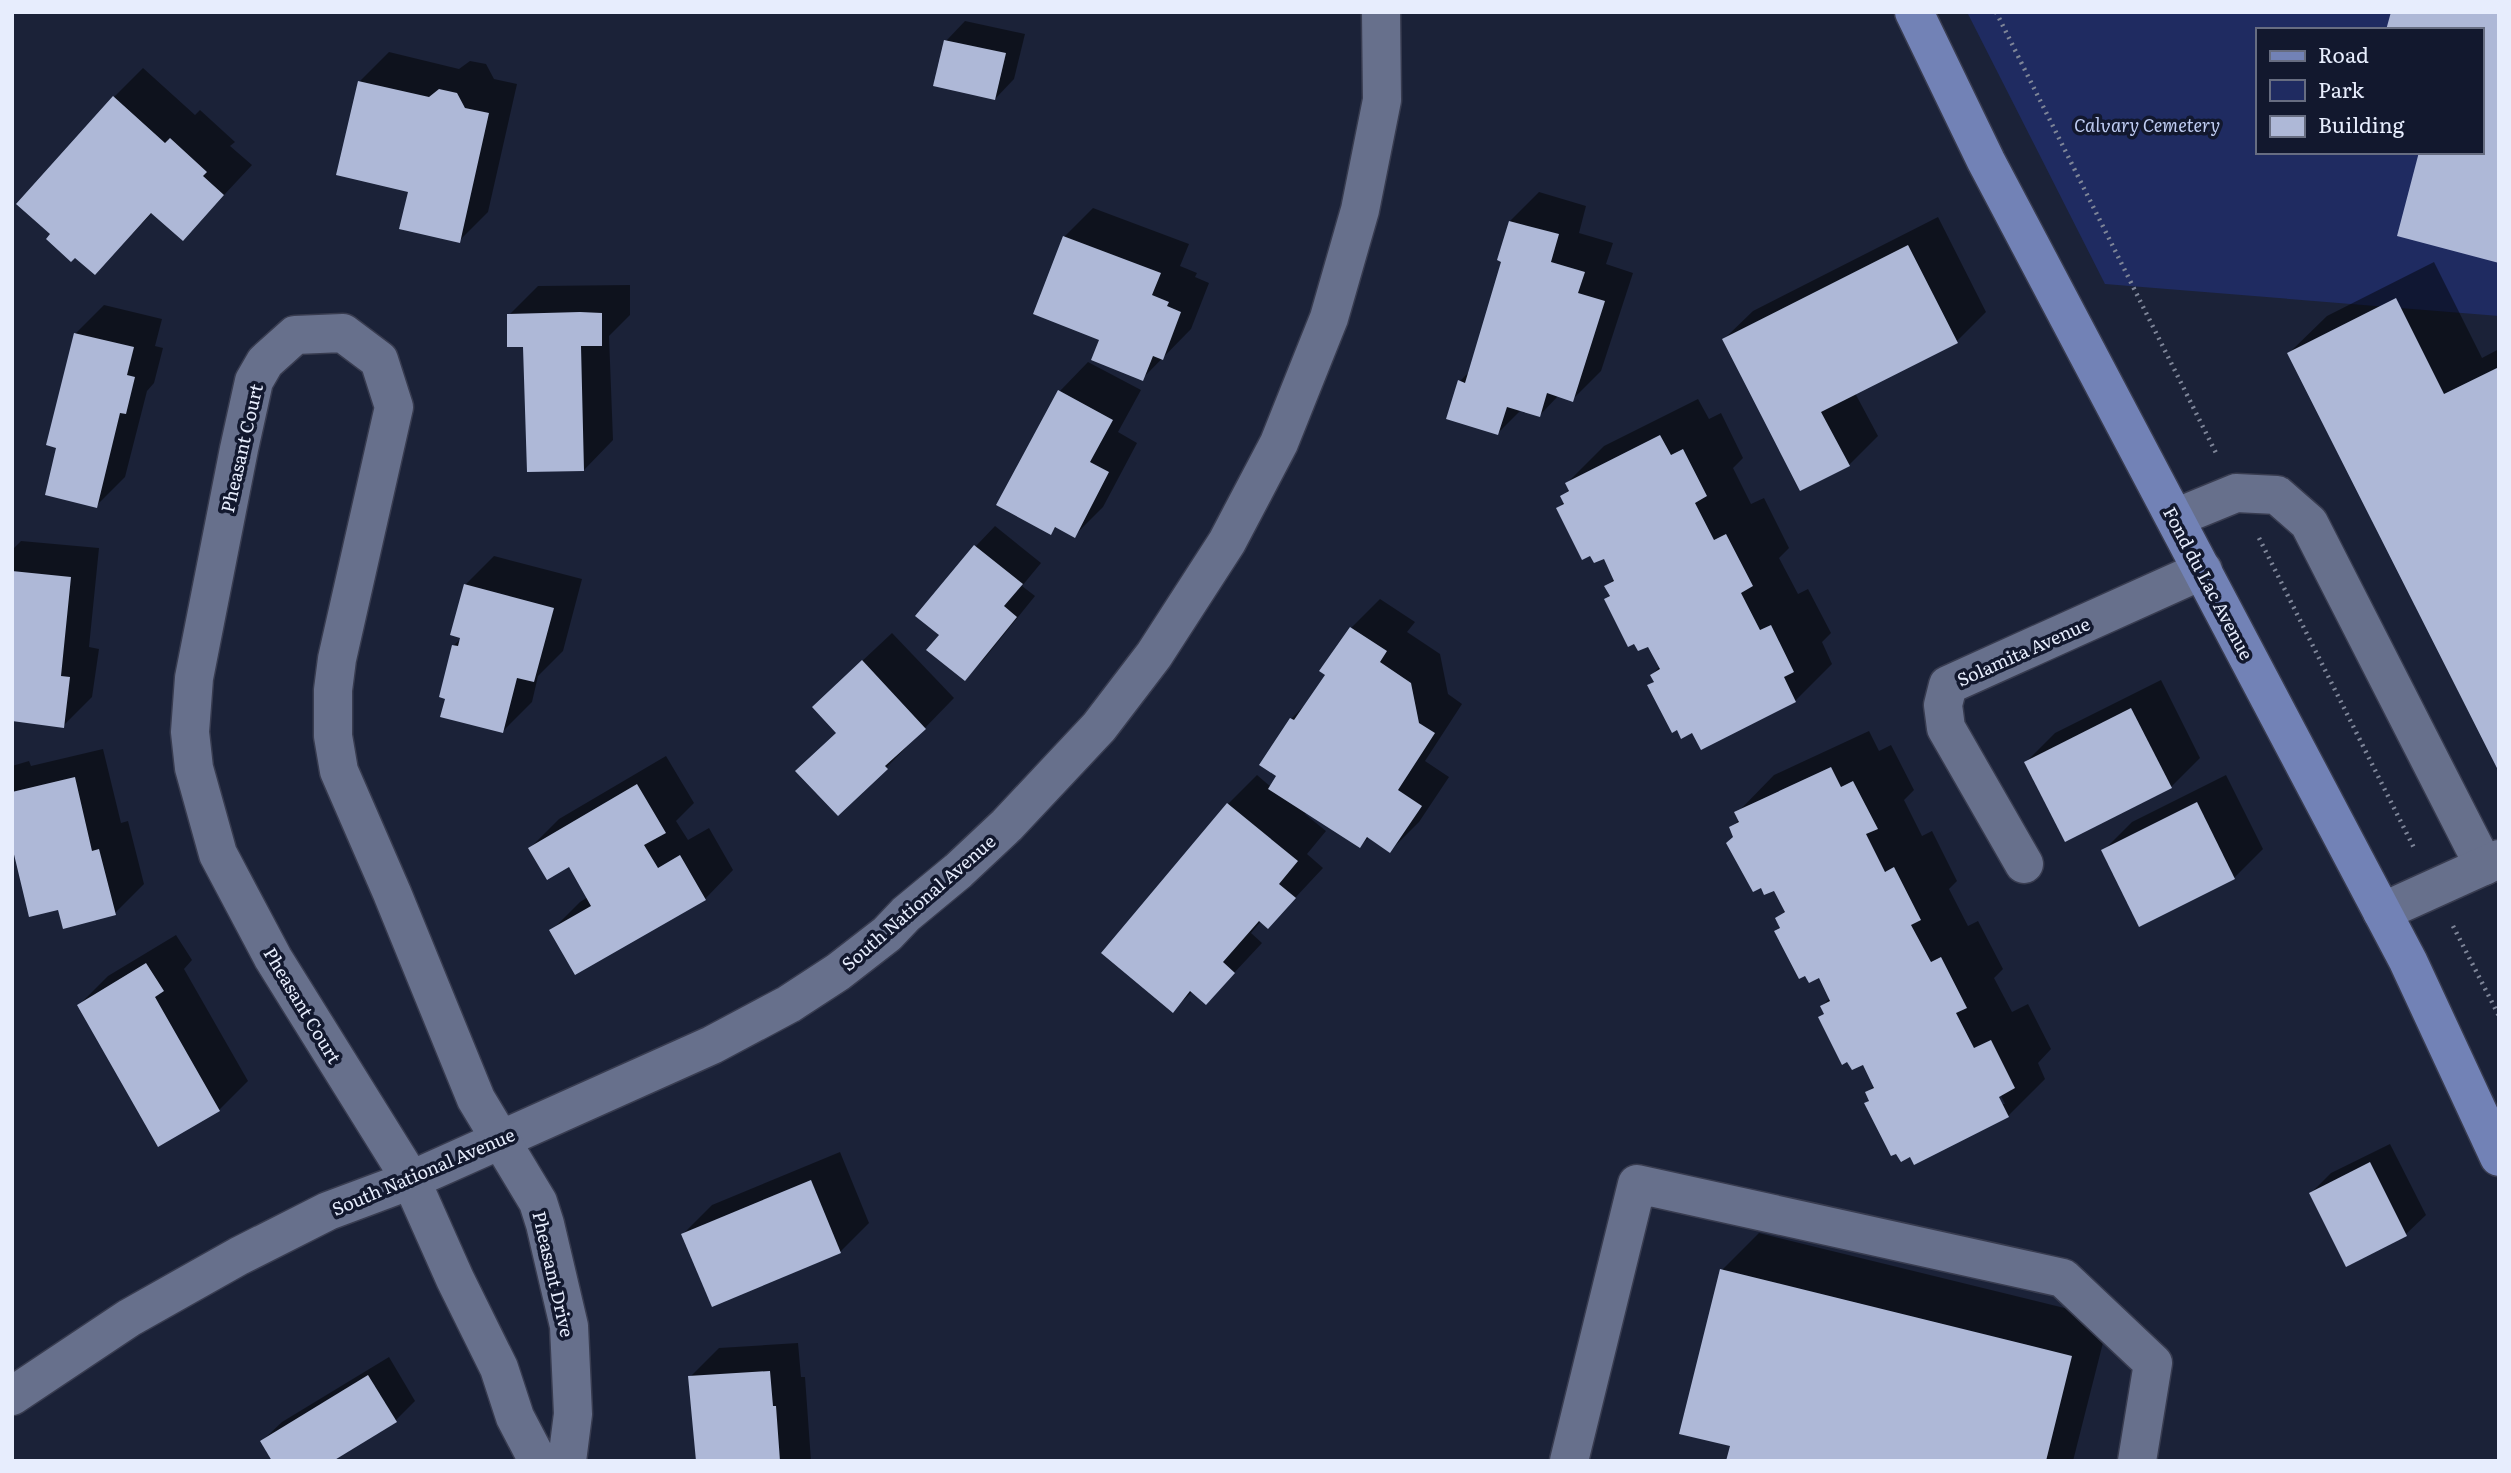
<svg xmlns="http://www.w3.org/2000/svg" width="2511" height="1473" viewBox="0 0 2511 1473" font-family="Literata,serif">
<rect width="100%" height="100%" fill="#1b2238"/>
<!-- green -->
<path fill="#1f2b61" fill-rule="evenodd" d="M1967,12H2499V316L2105,284ZM2257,30H2481V152H2257Z"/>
<!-- shadow -->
<g fill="#0007" fill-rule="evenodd">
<polygon points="965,21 1025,34 1014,79 995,99 946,41"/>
<polygon points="389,52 459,69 470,61 486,64 494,79 517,84 488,212 459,241 410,191 360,81"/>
<polygon points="143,68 195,115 200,110 235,142 230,146 252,165 183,239 153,212 95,273 19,204 114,97"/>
<polygon points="1539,192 1586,206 1579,233 1613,243 1606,264 1633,273 1601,371 1572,400 1559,395 1540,415 1522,409 1498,433 1460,381 1470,371 1504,261 1510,221"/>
<polygon points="1093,208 1189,244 1180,266 1197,273 1195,277 1209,283 1191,329 1142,379 1102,339 1064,237"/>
<polygon points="1938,217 1986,312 1957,341 1855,393 1878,436 1849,465 1724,339 1753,311"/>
<polygon points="2434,262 2482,358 2499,349 2499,768 2289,353 2327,316"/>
<polygon points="630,285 630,315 609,336 613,440 584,470 509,315 538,286"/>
<polygon points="104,305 162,319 155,346 163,348 154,383 147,391 125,477 96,506 58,446 75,334"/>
<polygon points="1088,362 1141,390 1118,432 1137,443 1103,507 1074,536 1057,526 1051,533 1060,391"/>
<polygon points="1698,399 1709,419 1721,413 1743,458 1733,468 1751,504 1764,498 1789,548 1779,558 1798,594 1808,589 1831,633 1822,642 1832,664 1795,701 1693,731 1649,686 1655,680 1652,675 1660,666 1649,644 1606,599 1611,594 1607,586 1615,578 1604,556 1558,508 1565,501 1562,496 1570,489 1567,483 1604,446"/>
<polygon points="995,526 1041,563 1022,586 1035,596 984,659 965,679 942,634 918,615 976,546"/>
<polygon points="21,541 99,548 89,647 99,649 92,697 63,726 12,720 12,550"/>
<polygon points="494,556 582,579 563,651 538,676 532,702 503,731 447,698 453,646 463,637 465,585"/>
<polygon points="1380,599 1415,622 1407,632 1440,654 1448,694 1462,704 1425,761 1449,777 1419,822 1390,851 1369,837 1360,846 1307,812 1305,814 1326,831 1307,854 1323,868 1268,927 1261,921 1251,933 1262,943 1206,1003 1193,991 1173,1010 1104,953 1228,804 1257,775 1271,787 1278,776 1291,719 1309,701 1328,675 1351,628"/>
<polygon points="892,633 954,698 886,768 838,732 843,679"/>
<polygon points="2161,680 2200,758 2171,787 2026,762 2055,733"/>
<path d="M1869,731L1879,751L1891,745L1914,790L1904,800L1922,836L1932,831L1957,881L1949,889L1968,926L1978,921L2003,969L1994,978L2012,1012L2028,1004L2051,1049L2038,1063L2045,1079L2008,1116L1910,1154L1866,1104L1870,1099L1867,1093L1875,1085L1864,1063L1820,1018L1825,1013L1822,1006L1830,998L1820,976L1776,931L1781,926L1777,918L1786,910L1775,888L1735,837L1731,828L1740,819L1737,813L1774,775ZM1997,1088L2005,1104H2001Z"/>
<polygon points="103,749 121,823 128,821 144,884 115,913 59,908 12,838 12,766 29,761 31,766"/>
<polygon points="666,756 694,803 676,821 688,840 709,828 733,870 705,899 551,931 580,902 588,897 569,865 530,848 559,819"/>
<polygon points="2226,775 2263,849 2234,878 2140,925 2103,851 2132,822"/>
<polygon points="176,935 192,960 184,969 248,1081 219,1110 79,1005 108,976"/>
<polygon points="2390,1144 2426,1215 2406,1234 2311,1193 2331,1173"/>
<polygon points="840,1152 869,1223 840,1252 683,1234 712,1205"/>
<polygon points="1759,1233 2109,1319 2073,1461 1728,1461 1732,1445 1722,1270"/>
<polygon points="798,1343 801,1377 805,1377 811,1461 697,1461 690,1377 719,1348"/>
<polygon points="389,1357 415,1401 396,1420 262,1441 282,1422"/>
</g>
<!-- building -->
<g fill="#aeb8d7">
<polygon points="2391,12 2499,12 2499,263 2397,236 2419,152 2481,152 2481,30 2386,30"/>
<polygon points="944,40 1006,53 995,100 933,86"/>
<polygon points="358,81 429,97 439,89 457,93 465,108 489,113 460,243 399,229 408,192 336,175"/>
<polygon points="113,96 165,143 170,138 207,172 203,176 224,195 183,241 151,213 95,275 75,258 71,262 46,239 50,234 16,204"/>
<polygon points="1509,221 1559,234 1551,262 1585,272 1578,293 1605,301 1573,402 1547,393 1540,417 1507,407 1498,435 1446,419 1458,380 1465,383 1501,262 1497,260"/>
<polygon points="1063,236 1161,273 1152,295 1169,302 1167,306 1181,312 1163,360 1153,356 1143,381 1091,360 1099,340 1033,314"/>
<polygon points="1908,245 1958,343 1821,412 1850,466 1800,491 1722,339"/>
<polygon points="2396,298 2444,394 2499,367 2499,772 2287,353"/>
<polygon points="580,312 602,313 602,346 581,346 584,471 527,472 523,347 507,347 507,314"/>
<polygon points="74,333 134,347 127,375 135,377 126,414 120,413 97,508 45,495 56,448 46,445"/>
<polygon points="1058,390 1113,420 1090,462 1109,472 1075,538 1055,527 1051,535 996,505"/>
<polygon points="1660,435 1671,455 1683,449 1707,496 1695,503 1714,540 1726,534 1753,586 1741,593 1760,630 1771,625 1794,672 1784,677 1796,702 1701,750 1692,733 1681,739 1677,730 1672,733 1647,685 1654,682 1650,675 1660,669 1648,647 1638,651 1634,644 1628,647 1604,599 1610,596 1604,586 1614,581 1604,559 1594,563 1590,556 1582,560 1556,508 1564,504 1560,496 1569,491 1565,483"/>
<polygon points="974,545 1023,584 1004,606 1017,617 965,681 926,650 939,635 915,616"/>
<polygon points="12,571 71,577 61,676 70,677 64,728 12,721"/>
<polygon points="464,584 554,608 534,682 517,678 503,733 440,717 445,699 439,697 452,645 458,646 460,638 450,635"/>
<polygon points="1350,627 1387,651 1380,662 1411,683 1419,723 1435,733 1398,790 1422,806 1390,853 1367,837 1360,848 1268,789 1276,776 1259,765 1290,718 1294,720 1325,675 1319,671"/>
<polygon points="862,660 926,729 885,766 888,769 838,816 795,771 836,733 812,707"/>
<polygon points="2131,708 2172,788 2065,842 2024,762"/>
<polygon points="1831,767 1841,787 1853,781 1878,829 1866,834 1885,872 1894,867 1921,920 1911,925 1931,962 1941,957 1967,1008 1956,1013 1974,1048 1991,1040 2015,1088 1999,1097 2009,1117 1914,1165 1910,1157 1901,1162 1896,1154 1891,1156 1864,1103 1869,1101 1865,1092 1874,1088 1863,1065 1852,1070 1847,1062 1842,1065 1818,1017 1824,1014 1820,1006 1830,1001 1819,978 1809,983 1805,976 1799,979 1774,931 1780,928 1775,918 1785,912 1774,891 1764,895 1761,888 1753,892 1726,843 1733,837 1729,827 1739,822 1734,812"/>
<polygon points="75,777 92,851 99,849 116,915 63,929 58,910 29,917 12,846 12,792"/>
<polygon points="637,784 666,833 644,845 658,868 680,855 706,900 575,975 549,930 591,906 569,867 547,880 528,848"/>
<polygon points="2197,802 2235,879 2139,927 2101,850"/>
<polygon points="1227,803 1298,861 1279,884 1296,898 1268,929 1259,921 1223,962 1235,973 1206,1005 1190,991 1173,1013 1101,953"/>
<polygon points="146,963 164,991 155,997 220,1111 158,1147 77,1005"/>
<polygon points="2370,1162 2407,1236 2346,1267 2309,1193"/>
<polygon points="811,1180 841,1253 712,1307 681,1234"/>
<polygon points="1720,1269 2072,1356 2046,1461 1726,1461 1730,1446 1679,1434"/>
<polygon points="770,1371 773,1406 776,1406 780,1461 696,1461 688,1376"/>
<polygon points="368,1375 397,1422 333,1461 272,1461 260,1441"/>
</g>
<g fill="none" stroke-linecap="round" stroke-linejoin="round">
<!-- minor casing -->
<g stroke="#383c50" stroke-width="41">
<g id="minor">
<polyline points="2175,518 2236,493 2277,495 2309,523 2484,866"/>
<polyline points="2024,864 1946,728 1943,705 1948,685 2203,570"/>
<polyline points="2382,912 2499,859"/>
<polyline points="12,1396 129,1318 239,1256 328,1211 411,1180 712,1045 789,1004 838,972 887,934 906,914 958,871 1007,825 1099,727 1154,655 1227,542 1279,443 1329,318 1360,210 1382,100 1381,12"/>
<polyline points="538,1461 515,1417 499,1368 455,1279 411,1180 273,958 218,854 194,768 190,732 194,678 239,449 254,381 265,362 295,335 343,333 379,360 394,407 337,659 333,690 333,736 339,771 392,893 476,1099 538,1202 545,1224 569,1326 573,1414 567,1461"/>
<polyline points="1569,1461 1637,1184 2063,1278 2153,1363 2137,1461"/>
</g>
</g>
<!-- major casing -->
<g stroke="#383c50" stroke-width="41">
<polyline id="major" points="1914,12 1986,161 2408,961 2499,1157"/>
</g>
<!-- path -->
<g stroke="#7e8598" stroke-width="4.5" stroke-dasharray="2 5" stroke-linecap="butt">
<polyline points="1996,12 2217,455"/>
<polyline points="2259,538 2415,850"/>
<polyline points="2453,926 2499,1016"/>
</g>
<!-- minor -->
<use href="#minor" stroke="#67708c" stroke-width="38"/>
<!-- major -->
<use href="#major" stroke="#7282b6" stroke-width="38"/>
</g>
<g text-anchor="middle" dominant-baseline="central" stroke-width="7" stroke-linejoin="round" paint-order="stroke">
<!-- park labels -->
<g font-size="18" font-style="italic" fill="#bfccf2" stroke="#12182e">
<text x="2147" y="124">Calvary Cemetery</text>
</g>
<!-- street labels -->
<g font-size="18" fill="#e7edfd" stroke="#12182e">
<text transform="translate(241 448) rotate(-77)">Pheasant Court</text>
<text transform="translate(2209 583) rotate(62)">Fond du Lac Avenue</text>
<text transform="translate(2023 651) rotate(-24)">Solamita Avenue</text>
<text transform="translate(918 902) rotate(-41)">South National Avenue</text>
<text transform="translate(303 1005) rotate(59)">Pheasant Court</text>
<text transform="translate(423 1171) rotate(-23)">South National Avenue</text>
<text transform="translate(554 1274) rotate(77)">Pheasant Drive</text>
</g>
</g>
<!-- border -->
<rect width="2511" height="1473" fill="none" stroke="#e7edfd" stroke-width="28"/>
<!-- legend -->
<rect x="2256" y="28" width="228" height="126" fill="#12182e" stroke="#676d81" stroke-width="2"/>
<rect x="2270" y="51" width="35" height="10" fill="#7282b6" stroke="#676d81" stroke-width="2"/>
<text x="2318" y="63" font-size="21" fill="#e7edfd">Road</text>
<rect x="2270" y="80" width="35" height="21" fill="#1f2b61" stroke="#676d81" stroke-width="2"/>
<text x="2318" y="98" font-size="21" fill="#e7edfd">Park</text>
<rect x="2270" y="116" width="35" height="21" fill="#aeb8d7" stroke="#676d81" stroke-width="2"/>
<text x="2318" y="133" font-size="21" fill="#e7edfd">Building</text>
</svg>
